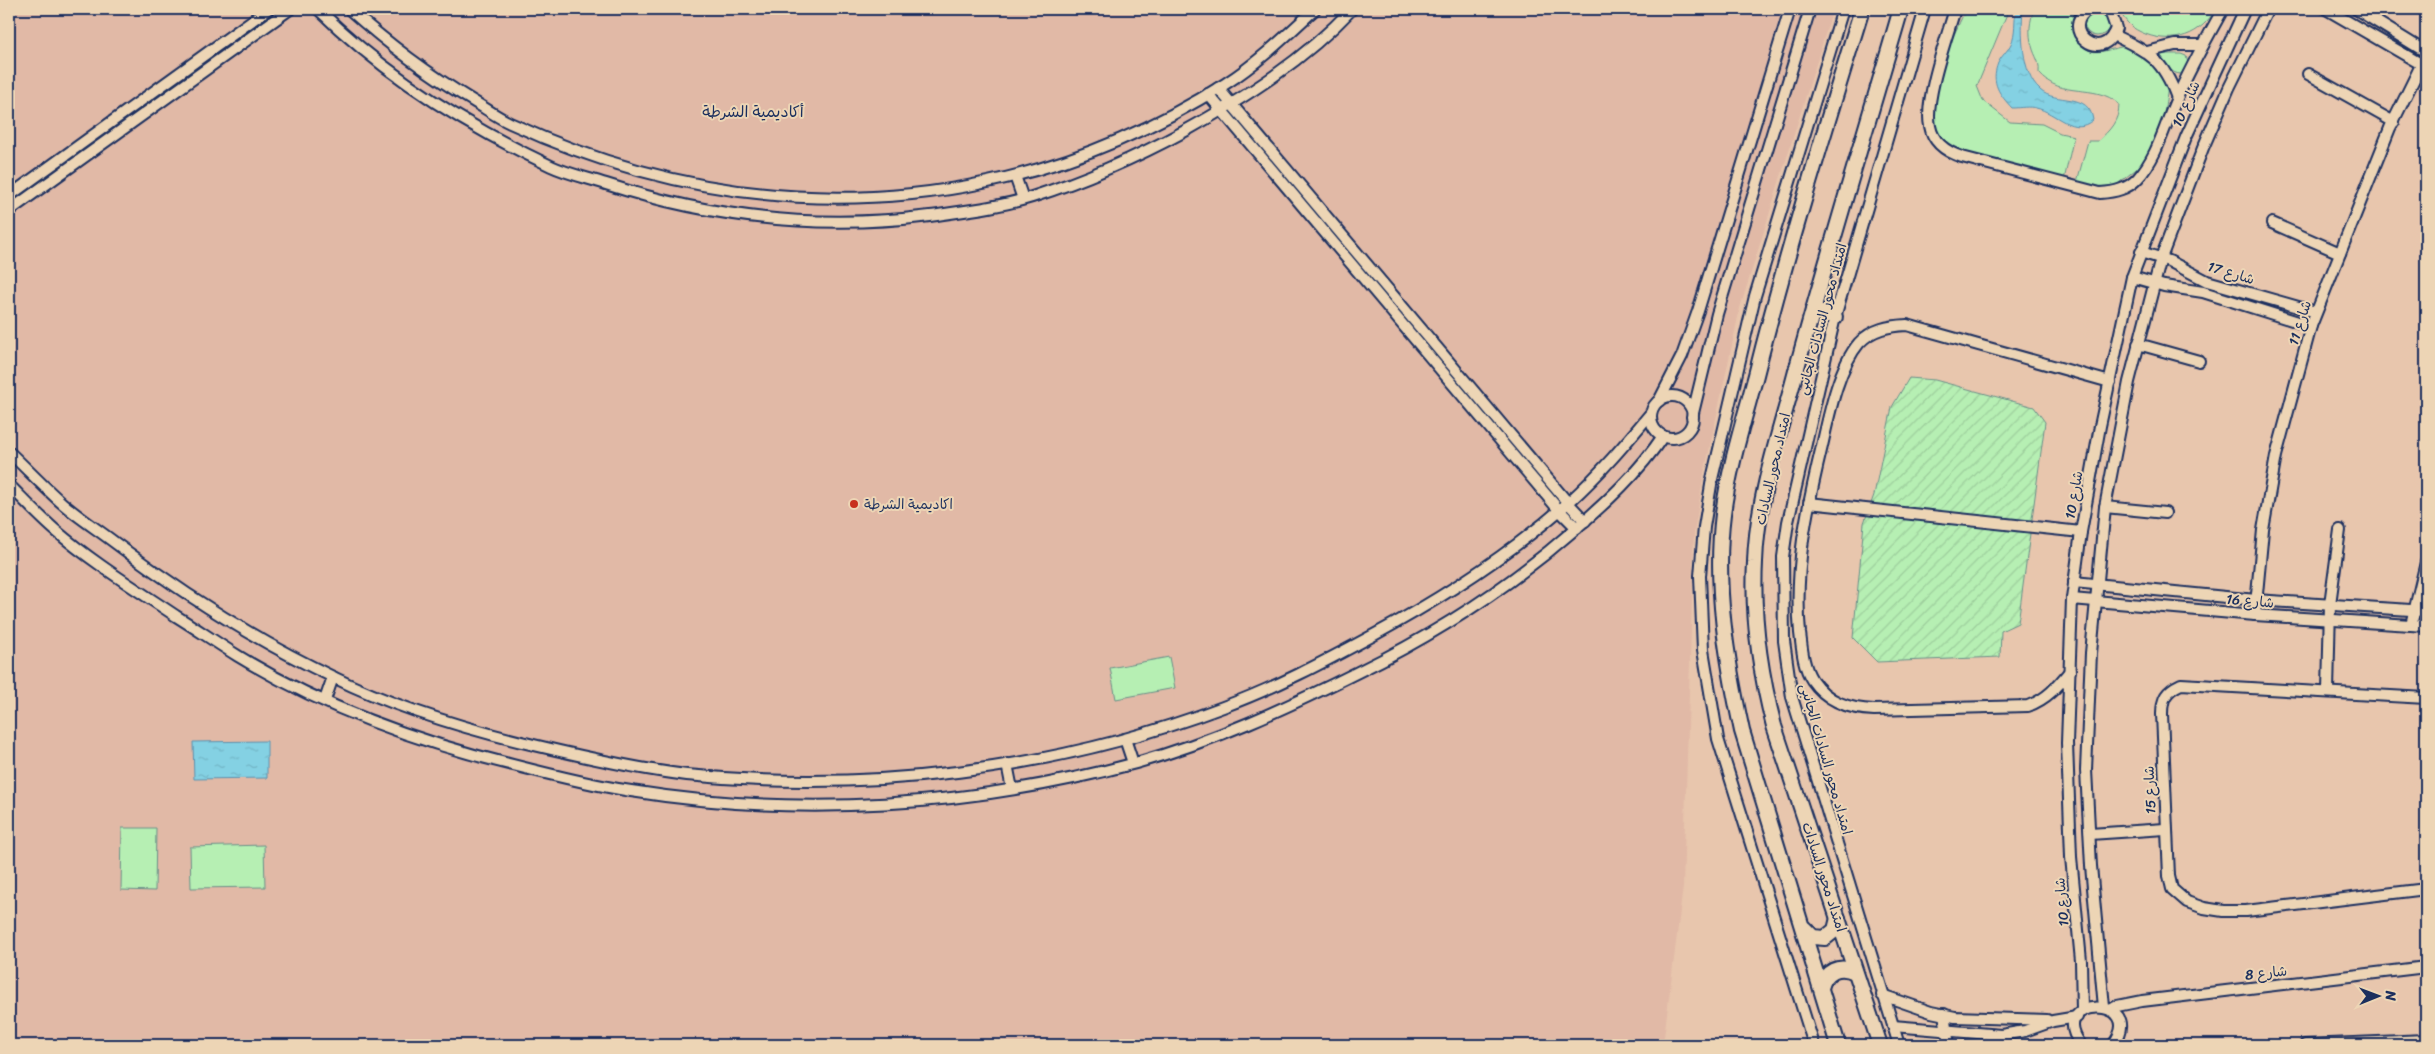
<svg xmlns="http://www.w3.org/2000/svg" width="2435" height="1054" viewBox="0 0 2435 1054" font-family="Sriracha,'Playpen Sans Arabic',sans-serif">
<defs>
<pattern id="garden-furrows" width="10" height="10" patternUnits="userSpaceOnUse" patternTransform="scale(1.25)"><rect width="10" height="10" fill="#b6efb3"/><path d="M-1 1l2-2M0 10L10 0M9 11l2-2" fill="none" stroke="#9ccd9c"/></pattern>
<pattern id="water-ripples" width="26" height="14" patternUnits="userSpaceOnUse" patternTransform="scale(1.25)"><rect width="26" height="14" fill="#84d1e3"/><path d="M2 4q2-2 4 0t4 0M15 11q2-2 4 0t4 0" fill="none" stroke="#71b4c5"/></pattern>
</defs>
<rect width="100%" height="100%" fill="#e8c6ad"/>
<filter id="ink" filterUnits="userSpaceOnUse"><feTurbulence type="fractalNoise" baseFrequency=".02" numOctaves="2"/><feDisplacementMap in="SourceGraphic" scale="10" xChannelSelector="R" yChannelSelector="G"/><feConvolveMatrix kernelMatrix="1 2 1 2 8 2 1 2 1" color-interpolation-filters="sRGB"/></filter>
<g filter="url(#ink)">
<!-- built -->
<polygon fill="#e1b9a6" points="9,9 1833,9 1740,308 1704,474 1694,533 1683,887 1663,1045 9,1045"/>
<!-- grass -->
<g fill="#b6efb3" stroke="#688f88">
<path d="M1966,9H2009L1977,86L1983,101L2010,122L2042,124L2060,133L2074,136L2064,180C2036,173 1968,161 1947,147C1910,121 1952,39 1966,9Z"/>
<path d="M2034,9H2081C2069,22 2073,45 2091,51C2101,54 2116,47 2127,46L2152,62L2168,87L2163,120L2145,162L2115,186L2102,187L2077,182L2088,141H2098C2110,130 2119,121 2119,104C2094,82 2062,100 2039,73C2040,60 2035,58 2032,46C2028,33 2030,21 2034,9Z"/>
<path d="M2117,9H2216C2214,14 2210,17 2207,21C2187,43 2156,43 2132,27C2126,22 2122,15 2117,9Z"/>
<circle cx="2097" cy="23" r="13"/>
<path d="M2160,54H2181L2186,56L2188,63L2181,74C2170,74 2165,63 2160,54Z"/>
<polygon points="1169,657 1175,688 1116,699 1110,668"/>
<polygon points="122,828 156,828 155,891 121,890"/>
<polygon points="264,845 265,887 191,888 190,847"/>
</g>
<!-- garden -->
<polygon fill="url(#garden-furrows)" stroke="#688f88" points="1909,378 1935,380 2034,407 2045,422 2018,623 2001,631 2000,657 1877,662 1853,638 1864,523 1874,495 1892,407"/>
<!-- water -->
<g fill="url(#water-ripples)" stroke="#5a90ae">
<path d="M2016,9H2023C2021,31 2021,74 2040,90C2056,105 2089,91 2093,120C2073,137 2056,112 2036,108C2029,106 2020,108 2012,108C2000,95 1990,83 1998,63C2001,56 2008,51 2011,44C2016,33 2014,20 2016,9Z"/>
<polygon points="267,741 267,778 194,779 193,742"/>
</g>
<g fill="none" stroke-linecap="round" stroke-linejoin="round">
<!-- minor casing -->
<g stroke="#1b2f5e" stroke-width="14">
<g id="minor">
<path d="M318,9C385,75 466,126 551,166C568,174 588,178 606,184C711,218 820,230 930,216C964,211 1000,207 1032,197C1085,180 1137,157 1185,131C1246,97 1304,60 1352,9"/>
<path d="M349,9C388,44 428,74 473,101C485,108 497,117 510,123C747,232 1003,224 1225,84C1258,63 1287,35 1315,9"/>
<path d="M1955,9C1947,37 1924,100 1930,126C1933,143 1947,152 1962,157L2100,193C2115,192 2128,189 2138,178C2158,156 2165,124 2177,98C2190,68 2207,38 2223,9"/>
<path d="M2089,9C2057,29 2103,67 2116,28L2111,14L2105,9"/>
<polyline points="2326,9 2426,67"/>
<polyline points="2356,9 2426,52"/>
<path d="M2113,35C2149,52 2163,59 2177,98"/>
<polyline points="2147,52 2175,45 2203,45"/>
<polyline points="2308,74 2394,122"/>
<polyline points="1218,88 1568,503 1585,521"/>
<polyline points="1208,94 1559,510 1577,528"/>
<polyline points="1015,176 1023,199"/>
<polyline points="9,196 268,9"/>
<polyline points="9,211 290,9"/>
<polyline points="2272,223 2340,253"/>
<polyline points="2141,252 2169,261 2207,281 2316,312"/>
<polyline points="2132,277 2164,286 2203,292 2311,326"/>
<polyline points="2138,344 2199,361"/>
<circle cx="1672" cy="417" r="21"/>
<polyline points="1659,401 1682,356 1698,311 1790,9"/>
<polyline points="1692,417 1717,314 1810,9"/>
<path d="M9,452C27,469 44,487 62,503C78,517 97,529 114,542C183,594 255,640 333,677C396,708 466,729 534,745C584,757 636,769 687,775C867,793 1054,771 1223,707C1275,688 1324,662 1372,636C1442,598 1511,554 1570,501C1600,474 1626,443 1651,413"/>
<path d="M9,485C24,500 39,516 55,530C92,562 136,589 176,616C197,629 217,643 238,656C322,707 418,742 513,765C552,775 591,785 631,791C798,818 972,807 1136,763C1214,741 1286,708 1358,672C1436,634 1509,587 1574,530C1607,502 1639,472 1663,436"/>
<polyline points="1809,503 2081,532"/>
<polyline points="2105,507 2165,513"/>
<polyline points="2074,582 2256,600 2426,611"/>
<polyline points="2072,599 2255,615 2426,626"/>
<polyline points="2255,615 2263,530 2276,456 2311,326 2390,128 2426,55"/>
<polyline points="2411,625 2426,562"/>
<path d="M2070,671C2057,687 2047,699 2028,706L1874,710C1849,709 1827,702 1812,680C1803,666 1802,649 1800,633C1794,569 1807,508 1822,446C1829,415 1838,368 1859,343C1872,329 1889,326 1907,325L2110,382"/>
<polyline points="2328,692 2330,604 2340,530"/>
<path d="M2426,698L2181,684C2166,691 2162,698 2162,714L2169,876L2172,889L2187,902L2204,908L2223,911H2246L2426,889"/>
<polyline points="325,700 333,677"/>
<polyline points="1125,739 1133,763"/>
<polyline points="1007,764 1012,789"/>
<polyline points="2090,834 2165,829"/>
<polyline points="1882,995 1931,1012 1955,1017 2047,1020"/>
<polyline points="2104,1007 2091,866 2086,770 2091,653 2105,507 2129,382 2161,258 2203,148 2229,88 2268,9"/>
<polyline points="2110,1010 2117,1006 2142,1001 2426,967"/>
<polyline points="2082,1011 2081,961 2071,857 2067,743 2072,599 2081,532 2100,426 2132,277 2186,137 2245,9"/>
<polyline points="1944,1014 1949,1045"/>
<polyline points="1893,1026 2001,1035 2025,1031 2053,1021 2077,1017"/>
<polyline points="1814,1045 1718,739 1703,650 1700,576 1704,527 1712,479 1755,296 1843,9"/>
<polyline points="1899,1045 1792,697 1784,641 1783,557 1788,522 1835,317 1925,9"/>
<path d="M2081,1045C2044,995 2150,995 2113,1045"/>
<polyline points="2305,1045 2426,1040"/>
</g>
</g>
<!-- major casing -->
<g stroke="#1b2f5e" stroke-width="18">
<g id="major">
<polyline points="1813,310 1835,317"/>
<polyline points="1804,928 1813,937 1825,938 1835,930 1838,918"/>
<path d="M1821,988C1825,971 1839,964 1855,972"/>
<path d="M1838,1045L1742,731C1727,661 1714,586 1723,514C1729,467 1744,420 1756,375C1787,251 1825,130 1862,9"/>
<path d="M1880,1045L1774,726C1760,672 1752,618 1755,562C1757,497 1780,433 1796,371C1829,250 1866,129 1901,9"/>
</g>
</g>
<!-- minor -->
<use href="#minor" stroke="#edd5b5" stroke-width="10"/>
<!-- major -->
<use href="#major" stroke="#edd5b5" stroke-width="14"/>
</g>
</g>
<!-- markers -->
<circle fill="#c8321e" stroke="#edd5b5" stroke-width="2" cx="854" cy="504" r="5"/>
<g text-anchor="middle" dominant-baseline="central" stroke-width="4" stroke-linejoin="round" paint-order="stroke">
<!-- street labels -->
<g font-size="14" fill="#1b2f5e" stroke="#edd5b5">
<text transform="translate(2186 104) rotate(-66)">شارع 10</text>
<text transform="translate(2231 273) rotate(17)">شارع 17</text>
<text transform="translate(1822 319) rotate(-75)">امتداد محور السادات الجانبى</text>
<text transform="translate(2300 323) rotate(-72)">شارع 11</text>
<text transform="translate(1773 469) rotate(-77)">امتداد محور السادات</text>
<text transform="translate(2074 495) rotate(-80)">شارع 10</text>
<text transform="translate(2250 601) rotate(5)">شارع 16</text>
<text transform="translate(1826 759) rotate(74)">امتداد محور السادات الجانبى</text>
<text transform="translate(2150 790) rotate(-92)">شارع 15</text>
<text transform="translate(1824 877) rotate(72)">امتداد محور السادات</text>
<text transform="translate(2062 902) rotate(-95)">شارع 10</text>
<text transform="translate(2266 973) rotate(-6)">شارع 8</text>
</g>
<!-- poi labels -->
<g font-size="14" fill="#1b2f5e" stroke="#edd5b5" text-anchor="start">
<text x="864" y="504">اكاديمية الشرطة</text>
</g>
<!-- quarter labels -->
<g font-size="16" fill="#1b2f5e" stroke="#edd5b5">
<text x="753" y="111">أكاديمية الشرطة</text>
</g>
</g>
<!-- margin -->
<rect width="2435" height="1054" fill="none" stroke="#edd5b5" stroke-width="30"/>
<rect x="15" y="15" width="2405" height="1024" fill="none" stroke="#1b2f5e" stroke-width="2" filter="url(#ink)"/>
<!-- north arrow -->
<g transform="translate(2378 996) rotate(89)" stroke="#edd5b5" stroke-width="4" paint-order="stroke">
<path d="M0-4L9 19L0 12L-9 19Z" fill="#1b2f5e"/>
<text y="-8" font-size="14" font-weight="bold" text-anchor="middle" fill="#1b2f5e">N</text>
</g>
</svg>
